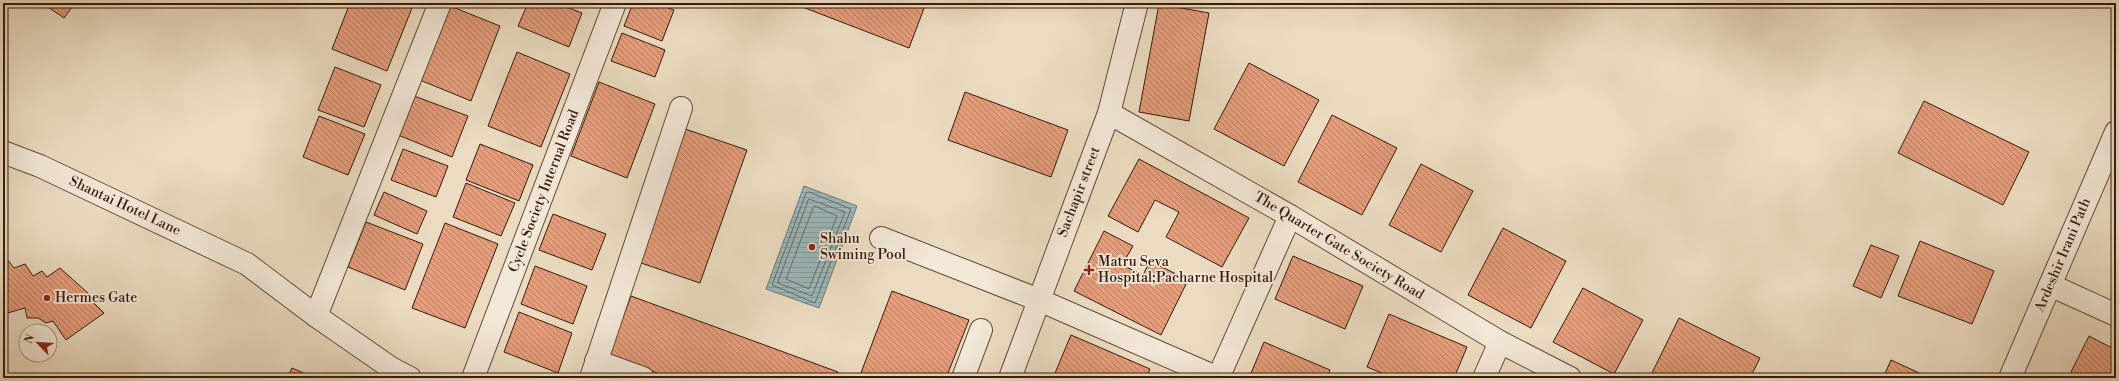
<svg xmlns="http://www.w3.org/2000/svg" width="2119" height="381" viewBox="0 0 2119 381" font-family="'Libre Bodoni',serif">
<defs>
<pattern id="water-rules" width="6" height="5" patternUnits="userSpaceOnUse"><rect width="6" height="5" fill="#9bb9bc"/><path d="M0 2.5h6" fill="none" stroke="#869ea0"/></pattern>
<pattern id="building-back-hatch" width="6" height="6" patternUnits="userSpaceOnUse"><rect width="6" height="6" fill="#e59d7b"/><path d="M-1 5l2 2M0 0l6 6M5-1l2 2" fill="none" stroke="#bb7f63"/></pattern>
</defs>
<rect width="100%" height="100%" fill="#ebdcc1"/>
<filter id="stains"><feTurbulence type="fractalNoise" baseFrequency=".005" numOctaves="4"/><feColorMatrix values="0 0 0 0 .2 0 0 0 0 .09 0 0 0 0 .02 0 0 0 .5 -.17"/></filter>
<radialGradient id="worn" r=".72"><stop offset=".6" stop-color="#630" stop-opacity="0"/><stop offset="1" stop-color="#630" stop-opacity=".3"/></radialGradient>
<!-- water -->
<polygon fill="url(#water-rules)" stroke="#737976" points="804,186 857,206 819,308 766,289"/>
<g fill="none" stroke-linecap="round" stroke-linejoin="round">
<!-- shore -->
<g stroke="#6a6a64" stroke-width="1">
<polygon points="809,192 851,209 815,303 772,285 806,193"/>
<polygon points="809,199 845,212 812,296 778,283"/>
<polygon points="815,206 837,216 809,289 786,279 813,208"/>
</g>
</g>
<!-- building -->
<g fill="url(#building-back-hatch)" stroke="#381a0d">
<polygon points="42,3 75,3 64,18"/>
<polygon points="350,3 414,3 387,71 332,49"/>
<polygon points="498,3 513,3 511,8"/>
<polygon points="528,3 556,3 582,13 569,47 518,26"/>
<polygon points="574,3 587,3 585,7"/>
<polygon points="633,3 656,3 674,10 662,41 624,26"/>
<polygon points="792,3 926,3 909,48"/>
<polygon points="1159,4 1209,13 1189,121 1139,112"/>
<polygon points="450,6 500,26 471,101 420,80"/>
<polygon points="622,33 665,50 655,77 611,61"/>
<polygon points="517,52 570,74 541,147 488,126"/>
<polygon points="1249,63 1319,100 1284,166 1214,129"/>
<polygon points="335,67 381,85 364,127 318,110"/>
<polygon points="599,82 655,104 627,178 571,156"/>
<polygon points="965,92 1068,130 1051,177 948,140"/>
<polygon points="414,96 468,116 452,157 398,135"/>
<polygon points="1924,101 2029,152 2003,205 1898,153"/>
<polygon points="1332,115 1397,148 1362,215 1298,182"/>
<polygon points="319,116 365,134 348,175 303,157"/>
<polygon points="685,129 747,150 700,283 638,262"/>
<polygon points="480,144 533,165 519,201 466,180"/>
<polygon points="403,149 448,166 436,197 391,180"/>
<polygon points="1139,159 1249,218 1222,267 1166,237 1179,212 1155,200 1138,232 1108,216"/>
<polygon points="1421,164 1473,191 1441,252 1389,225"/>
<polygon points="466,183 515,203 501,236 453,217"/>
<polygon points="384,192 427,211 417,234 374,215"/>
<polygon points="553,214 606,234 592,270 539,250"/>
<polygon points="366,222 423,244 405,290 348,267"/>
<polygon points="445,223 498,244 465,328 412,308"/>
<polygon points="1503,228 1566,261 1531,328 1468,295"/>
<polygon points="1104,231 1133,246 1122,265 1143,275 1150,261 1188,280 1161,335 1074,291"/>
<polygon points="1920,241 1994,271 1972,324 1898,296"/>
<polygon points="1871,245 1899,256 1881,298 1853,286"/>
<polygon points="2116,253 2116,265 2111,263"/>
<polygon points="1293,256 1363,286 1345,329 1275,299"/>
<polygon points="6,258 14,268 25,264 33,276 42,271 47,277 60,268 88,293 94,303 104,313 66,340 53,321 46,323 38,318 27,318 25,308 4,314 3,260"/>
<polygon points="535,266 587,286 573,324 521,304"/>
<polygon points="1583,288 1643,320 1614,374 1553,342"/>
<polygon points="892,291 969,320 946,378 859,378"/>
<polygon points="631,296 838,372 836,378 671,378 609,355"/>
<polygon points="519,312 572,333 558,373 504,352"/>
<polygon points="1389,314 1467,347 1454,378 1394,378 1367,367"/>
<polygon points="1679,318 1760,358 1750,378 1650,377"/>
<polygon points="1071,335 1150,369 1146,378 1053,378"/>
<polygon points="2089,336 2116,350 2116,378 2068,378"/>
<polygon points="1264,342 1330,370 1327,378 1249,378"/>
<polygon points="1891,360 1930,378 1883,378"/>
<polygon points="292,368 315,378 287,378"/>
</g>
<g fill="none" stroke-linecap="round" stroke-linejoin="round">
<!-- minor casing -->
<g stroke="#654a3a" stroke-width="24">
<g id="minor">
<polyline points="1109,113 1290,216 1500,342 1570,378"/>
<polyline points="3,152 40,166 247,264 316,316 391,368 410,378"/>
<polyline points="881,238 1039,300 1218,378"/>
<polyline points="2050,285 2116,315"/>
<polyline points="316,316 440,3"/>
<polyline points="596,361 643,378"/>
<polyline points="473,378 615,3"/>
<polyline points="591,378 681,108"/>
<polyline points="963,378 981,330"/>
<polyline points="1010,378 1109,113 1137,3"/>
<polyline points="1218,378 1290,216"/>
<polyline points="1484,378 1500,342"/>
<polyline points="2010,378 2116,132"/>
</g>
</g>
<!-- minor -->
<use href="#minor" stroke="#f2e8d7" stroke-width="22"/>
</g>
<!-- markers -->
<g fill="#8f2418" stroke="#f2e8d7" stroke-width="1.5">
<circle cx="812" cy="247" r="4"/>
<path d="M1087 264h4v4h4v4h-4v4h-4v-4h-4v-4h4z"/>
<circle cx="47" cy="298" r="4"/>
</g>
<g text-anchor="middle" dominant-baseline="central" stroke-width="3.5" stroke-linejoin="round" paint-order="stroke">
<!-- street labels -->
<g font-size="14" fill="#381a0d" stroke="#f2e8d7">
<text transform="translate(544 191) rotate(-69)">Cycle Society Internal Road</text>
<text transform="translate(1079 192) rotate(-69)">Sachapir street</text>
<text transform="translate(125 206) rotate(25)">Shantai Hotel Lane</text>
<text transform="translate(1339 246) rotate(31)">The Quarter Gate Society Road</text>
<text transform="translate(2063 255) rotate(-67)">Ardeshir Irani Path</text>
</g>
<!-- poi labels -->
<g font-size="14" fill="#381a0d" stroke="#f2e8d7" text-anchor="start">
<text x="820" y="239">Shahu<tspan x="820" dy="16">Swiming Pool</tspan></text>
<text x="1098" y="262">Matru Seva<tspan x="1098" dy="16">Hospital;Pacharne Hospital</tspan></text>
<text x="55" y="298">Hermes Gate</text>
</g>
</g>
<!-- margin -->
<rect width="2119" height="381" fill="none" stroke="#ebdcc1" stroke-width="16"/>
<rect x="4" y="4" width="2111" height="373" fill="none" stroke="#381a0d" stroke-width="2"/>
<rect x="8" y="8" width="2103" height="365" fill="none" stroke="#381a0d"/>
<!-- north arrow -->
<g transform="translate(38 343) rotate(295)"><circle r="19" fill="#f2e8d7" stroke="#a89686"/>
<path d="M0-3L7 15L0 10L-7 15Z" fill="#8f2418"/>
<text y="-6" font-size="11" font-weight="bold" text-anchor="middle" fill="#381a0d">N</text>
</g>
<rect width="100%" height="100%" filter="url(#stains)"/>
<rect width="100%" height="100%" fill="url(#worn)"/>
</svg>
